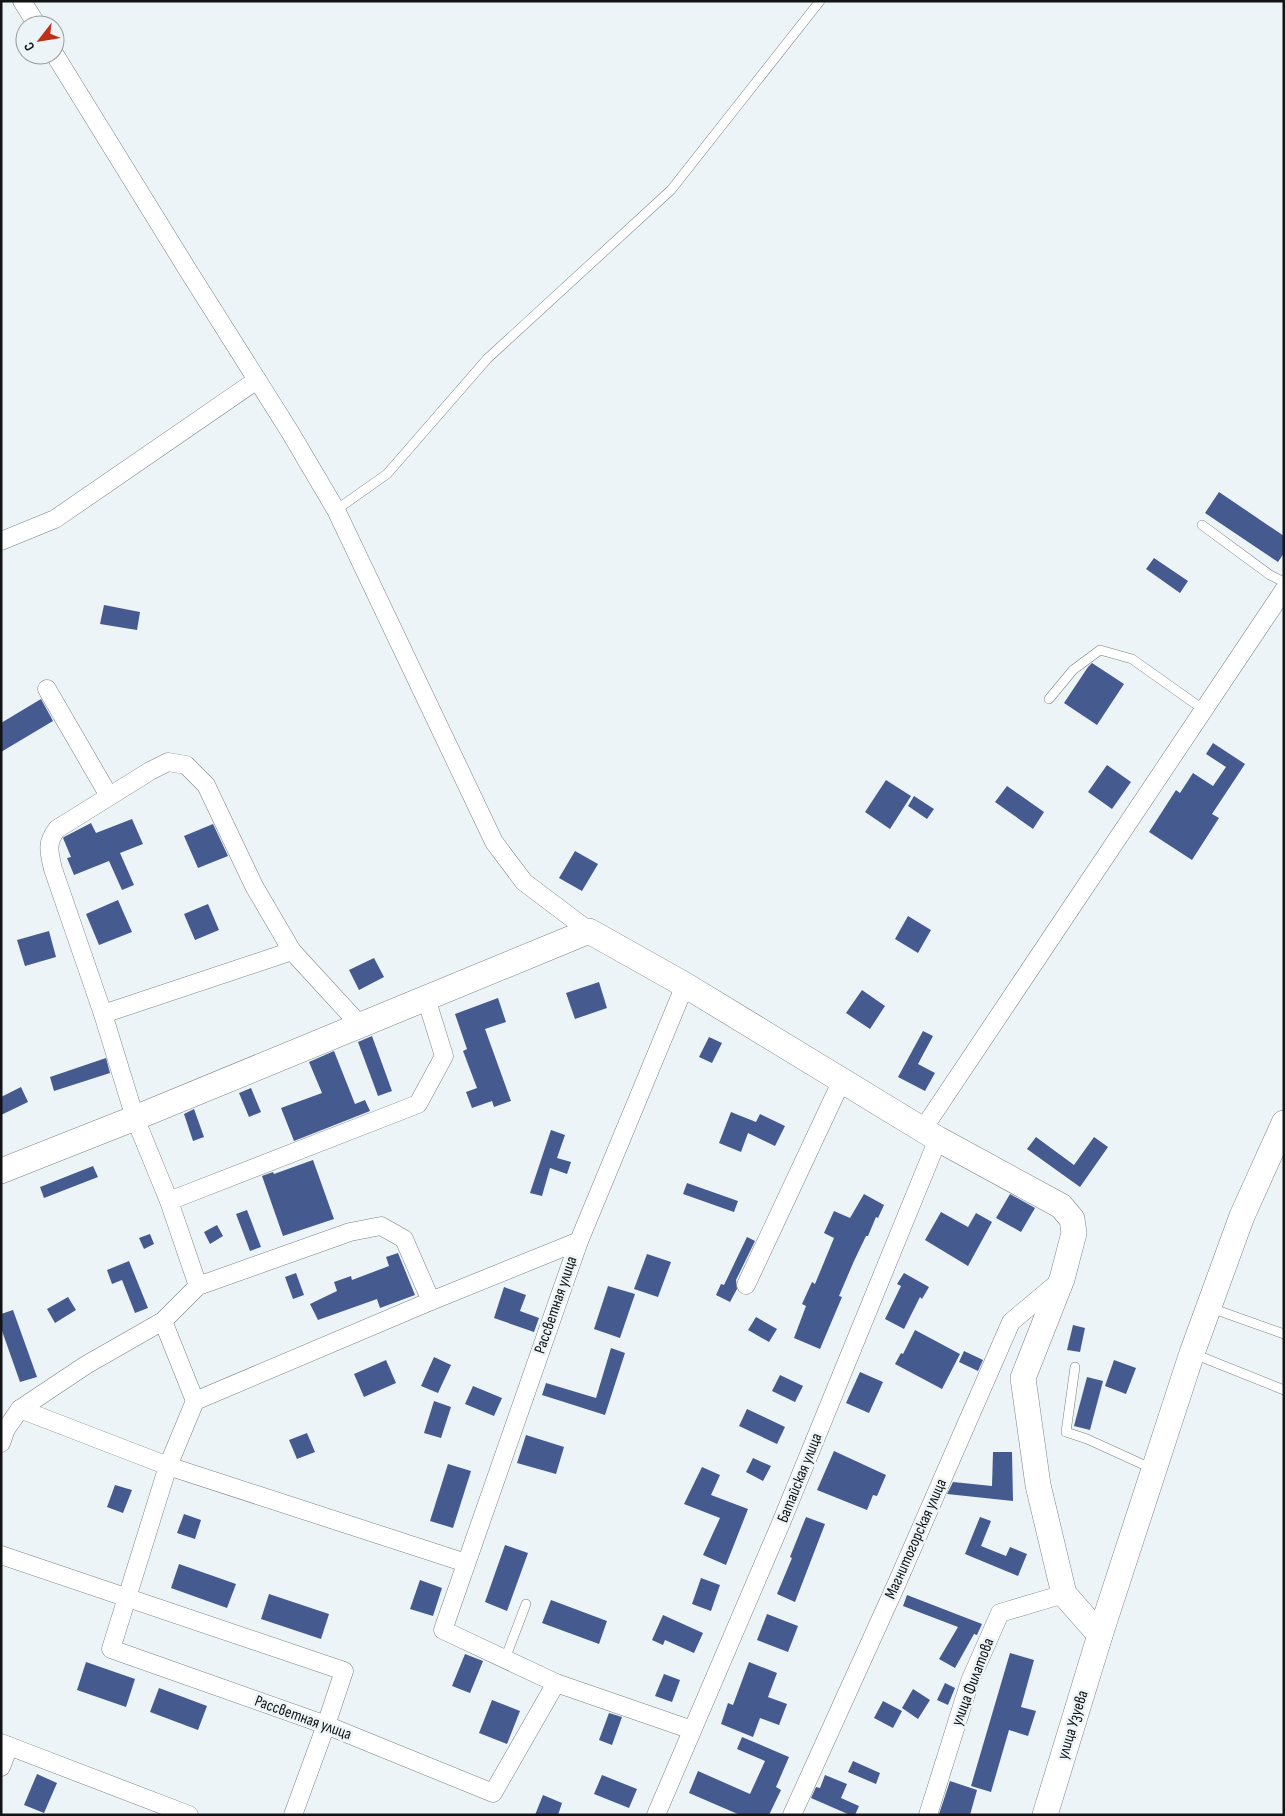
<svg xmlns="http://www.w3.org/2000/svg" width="1285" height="1816" viewBox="0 0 1285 1816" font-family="'Sofia Sans Condensed',sans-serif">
<rect width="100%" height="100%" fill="#edf4f7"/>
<!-- building -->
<g fill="#455b90">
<polygon points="1219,492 1284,536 1284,553 1278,562 1205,513"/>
<polygon points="1154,558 1188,581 1180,593 1146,569"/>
<polygon points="104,605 140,612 137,630 100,624"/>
<polygon points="1092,663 1124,684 1097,725 1064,703 1088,667"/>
<polygon points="41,699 53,721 1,752 1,723"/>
<polygon points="1213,743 1245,764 1212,814 1219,818 1192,860 1149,832 1176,790 1180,793 1193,773 1213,786 1226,767 1206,754"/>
<polygon points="1107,765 1131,782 1112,809 1088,792"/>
<polygon points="886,780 911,796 890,829 865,812"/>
<polygon points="1007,786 1044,812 1033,829 995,802"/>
<polygon points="914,796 934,809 927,819 908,806"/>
<polygon points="132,819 143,844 120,853 134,885 122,890 109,861 74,875 67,858 71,857 63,838 64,837 91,823 96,833"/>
<polygon points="213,824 228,856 198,868 184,836"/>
<polygon points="575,851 598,864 582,891 559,878"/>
<polygon points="118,900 132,932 99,945 86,914"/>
<polygon points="208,904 219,930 195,940 184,914"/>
<polygon points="908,916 931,930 918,953 895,939"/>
<polygon points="49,931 56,957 25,966 17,940"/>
<polygon points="374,958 384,977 359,990 349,970"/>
<polygon points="599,982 607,1008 575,1019 566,993"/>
<polygon points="862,990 885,1006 870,1029 846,1013"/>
<polygon points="498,998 506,1022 485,1029 511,1101 494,1107 492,1101 472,1108 466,1092 477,1088 463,1051 467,1049 455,1014"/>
<polygon points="923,1031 933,1036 918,1064 935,1073 925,1091 898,1077"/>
<polygon points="372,1036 392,1091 378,1096 358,1042"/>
<polygon points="709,1037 722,1043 712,1063 699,1057"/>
<polygon points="334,1051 355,1104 365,1100 370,1111 294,1141 281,1108 322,1093 309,1062"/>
<polygon points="106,1058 110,1073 54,1091 50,1077"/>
<polygon points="21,1087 28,1102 1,1115 1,1097"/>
<polygon points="251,1088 261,1112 249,1117 239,1093"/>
<polygon points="194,1109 204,1137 193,1141 184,1114"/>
<polygon points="731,1112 756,1122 760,1114 785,1126 775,1146 748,1133 741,1152 719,1143"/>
<polygon points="551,1130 565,1135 557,1158 571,1162 567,1174 550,1168 542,1196 530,1193"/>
<polygon points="1036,1137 1074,1165 1094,1137 1108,1147 1080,1187 1027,1149"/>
<polygon points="313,1160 334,1219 283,1236 262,1176 273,1172 274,1174"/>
<polygon points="93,1166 98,1177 44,1198 40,1187"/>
<polygon points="687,1183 738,1201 734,1212 683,1194"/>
<polygon points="864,1194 884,1205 878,1218 876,1217 868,1236 866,1236 854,1261 839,1296 842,1297 820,1349 794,1338 806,1306 802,1304 812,1282 815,1284 834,1238 824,1233 834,1211 850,1218"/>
<polygon points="1010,1194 1035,1208 1021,1232 996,1218"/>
<polygon points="247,1210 261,1247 250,1251 236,1214"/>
<polygon points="941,1212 968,1227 976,1213 992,1222 968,1266 925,1240"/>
<polygon points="217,1225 223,1236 210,1244 204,1232"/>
<polygon points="150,1234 154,1244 144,1249 139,1238"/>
<polygon points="747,1237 755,1241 736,1280 737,1289 730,1302 716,1295 721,1284 724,1285"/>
<polygon points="398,1253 415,1295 380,1308 377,1299 318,1320 310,1304 337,1291 334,1282 351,1276 352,1280 389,1266 386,1257"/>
<polygon points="647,1254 671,1262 658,1297 634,1289"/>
<polygon points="129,1261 148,1308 135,1313 122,1280 112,1284 107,1270"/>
<polygon points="296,1273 304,1295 293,1299 285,1277"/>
<polygon points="904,1273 929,1287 922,1299 920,1297 904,1329 885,1319 901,1286 897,1284"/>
<polygon points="608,1286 635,1294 620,1338 594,1329"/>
<polygon points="504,1287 526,1295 520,1311 539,1318 534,1332 494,1318"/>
<polygon points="68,1297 76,1310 55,1323 47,1309"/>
<polygon points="13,1310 37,1377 20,1382 1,1328 1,1314"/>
<polygon points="756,1317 777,1329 769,1342 748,1330"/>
<polygon points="1073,1325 1085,1328 1080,1352 1067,1350"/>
<polygon points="915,1330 960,1354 942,1389 895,1364 901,1353 903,1354"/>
<polygon points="611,1348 625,1353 605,1415 542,1395 546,1383 596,1398"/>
<polygon points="964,1351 983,1360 978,1371 959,1362"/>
<polygon points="434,1357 451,1365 438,1393 421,1386"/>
<polygon points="386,1360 396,1383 364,1397 354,1374"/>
<polygon points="1114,1360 1136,1368 1126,1394 1105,1386"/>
<polygon points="860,1372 883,1382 869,1413 846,1403"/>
<polygon points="780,1375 803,1386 795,1402 772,1391"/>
<polygon points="1087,1377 1103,1381 1090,1430 1074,1426"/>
<polygon points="473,1386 502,1398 494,1416 465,1404"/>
<polygon points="434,1401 451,1407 441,1438 424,1433"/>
<polygon points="747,1409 785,1427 777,1444 739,1426"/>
<polygon points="307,1433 315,1452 297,1459 289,1440"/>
<polygon points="526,1435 564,1447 556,1474 517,1463"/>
<polygon points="834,1451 886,1475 877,1496 873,1495 867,1510 817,1490"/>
<polygon points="993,1452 1012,1452 1013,1501 947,1494 953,1482 992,1486"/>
<polygon points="753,1458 771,1466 763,1481 746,1472"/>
<polygon points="448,1464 471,1471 453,1528 430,1521"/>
<polygon points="702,1467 720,1475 711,1495 748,1509 726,1565 703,1555 720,1518 684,1504"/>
<polygon points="115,1485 132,1490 123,1513 107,1507"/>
<polygon points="184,1514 201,1520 195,1539 177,1533"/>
<polygon points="806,1517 825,1524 795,1602 777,1594 792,1558 790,1557"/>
<polygon points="980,1517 991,1521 981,1546 1006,1556 1010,1547 1027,1554 1018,1576 965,1554"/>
<polygon points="505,1545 528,1553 507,1611 485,1602"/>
<polygon points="179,1564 236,1584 227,1608 171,1588"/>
<polygon points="701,1578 720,1585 711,1611 692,1604"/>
<polygon points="420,1580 442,1588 433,1616 410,1609"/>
<polygon points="269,1594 329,1614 321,1639 261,1619"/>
<polygon points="907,1595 982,1624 977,1635 974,1634 955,1668 939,1659 958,1627 903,1606"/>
<polygon points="551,1600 607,1621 599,1644 542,1623"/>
<polygon points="767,1614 798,1626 788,1652 757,1640"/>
<polygon points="663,1615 703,1633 694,1653 665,1640 663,1645 652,1640"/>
<polygon points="1010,1653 1034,1660 1021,1707 1036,1711 1028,1736 1009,1730 991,1792 971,1786"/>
<polygon points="465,1654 483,1661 470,1693 452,1686"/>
<polygon points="86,1662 135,1679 126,1707 77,1690"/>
<polygon points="749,1662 777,1673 768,1697 787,1704 779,1725 760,1718 753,1737 721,1724 728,1703 733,1705"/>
<polygon points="664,1674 680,1680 672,1702 655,1696"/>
<polygon points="945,1683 955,1688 948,1705 937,1700"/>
<polygon points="159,1688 207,1706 198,1730 150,1712"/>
<polygon points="913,1689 930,1700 918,1719 902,1708"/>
<polygon points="492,1700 520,1711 507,1744 479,1733"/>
<polygon points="883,1701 902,1711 893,1728 874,1718"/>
<polygon points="609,1713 622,1717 612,1745 599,1740"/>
<polygon points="742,1737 789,1757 776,1787 781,1790 769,1815 740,1815 689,1793 698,1771 750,1794 765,1761 737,1749"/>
<polygon points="853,1761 880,1773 876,1784 848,1772"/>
<polygon points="37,1774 57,1783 44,1813 24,1805"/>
<polygon points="602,1775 637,1789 629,1808 594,1794"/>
<polygon points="825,1775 847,1784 841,1798 859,1806 855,1815 850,1815 811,1798 816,1787 820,1788"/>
<polygon points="950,1781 977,1790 970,1815 939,1814"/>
<polygon points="543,1795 562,1803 558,1815 535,1815"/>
</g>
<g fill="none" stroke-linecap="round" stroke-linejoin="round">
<!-- lane casing -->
<g stroke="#7c8285" stroke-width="10">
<g id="lane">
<polyline points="336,510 387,474 487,359 671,190 820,1"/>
<polyline points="1202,525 1270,575 1284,582"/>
<polyline points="1049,699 1073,670 1100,650 1132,659 1204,710"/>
<polyline points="1211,1308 1284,1334"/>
<polyline points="1194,1354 1284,1390"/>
<polyline points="1075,1367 1066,1432 1087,1439 1153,1469"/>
<polyline points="505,1659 526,1604"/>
</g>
</g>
<!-- street casing -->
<g stroke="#7c8285" stroke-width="19">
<g id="street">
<polyline points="22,1 37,25"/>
<polyline points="55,55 189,272 290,432 336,510 494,842 524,882 589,931"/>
<polyline points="1,541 55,519 257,380"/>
<polyline points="47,689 109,796"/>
<polyline points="685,985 579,1241 443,1630 556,1683 692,1730"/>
<polyline points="103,1014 292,951"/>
<polyline points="923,1129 1284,590"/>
<polyline points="169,1201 418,1104 444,1056 426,998"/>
<polyline points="746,1285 842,1080"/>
<path d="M198,1286L169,1201L135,1118L103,1014L53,869C49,852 46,843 57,829L150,771L168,762L186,765L206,785L254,886L292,951L360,1025"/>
<polyline points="163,1321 195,1401 168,1466 111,1649 326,1725 493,1793 556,1683"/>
<polyline points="195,1401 431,1301 579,1241"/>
<polyline points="20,1409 168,1466 466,1563"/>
<polyline points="1,1443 6,1429 20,1409 86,1365 163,1321 198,1286 350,1232 381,1226 404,1239 431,1301"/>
<polyline points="1,1555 344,1671 326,1725 293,1815"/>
<polyline points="1,1743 189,1815"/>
<polyline points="1,1767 9,1746"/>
<polyline points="656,1815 781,1523 938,1139"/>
<polyline points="792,1815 897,1583 1011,1322 1061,1280"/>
<polyline points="928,1815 970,1681 1000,1613 1064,1594"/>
</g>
</g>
<!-- secondary casing -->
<g stroke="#7c8285" stroke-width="26">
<g id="secondary">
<polyline points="1,1171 135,1118 589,931 685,985 938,1139 1061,1206 1072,1219 1074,1233 1062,1279 1023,1378 1038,1485 1064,1594 1100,1635"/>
<polyline points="1045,1815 1100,1635 1192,1353 1242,1216 1284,1123"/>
</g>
</g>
<!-- lane -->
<use href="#lane" stroke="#fff" stroke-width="9"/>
<!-- street -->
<use href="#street" stroke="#fff" stroke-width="18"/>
<!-- secondary -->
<use href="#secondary" stroke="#fff" stroke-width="25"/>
</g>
<g text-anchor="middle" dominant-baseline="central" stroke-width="5" stroke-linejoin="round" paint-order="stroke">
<!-- street labels -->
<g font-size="16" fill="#111314" stroke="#edf4f7">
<text transform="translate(556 1305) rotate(-71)">Рассветная улица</text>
<text transform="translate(800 1478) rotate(-68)">Батайская улица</text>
<text transform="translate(916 1539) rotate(-66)">Магнитогорская улица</text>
<text transform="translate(973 1682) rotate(-69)">улица Филатова</text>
<text transform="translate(303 1718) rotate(20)">Рассветная улица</text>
<text transform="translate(1073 1725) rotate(-73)">улица Узуева</text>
</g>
</g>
<!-- border -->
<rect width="1285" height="1816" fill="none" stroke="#111314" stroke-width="5"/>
<!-- north arrow -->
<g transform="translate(40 40) rotate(239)"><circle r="24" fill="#edf4f7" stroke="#959a9c"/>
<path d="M0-4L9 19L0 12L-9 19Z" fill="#bd311b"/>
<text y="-8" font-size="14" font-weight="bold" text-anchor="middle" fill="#111314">С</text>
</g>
</svg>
